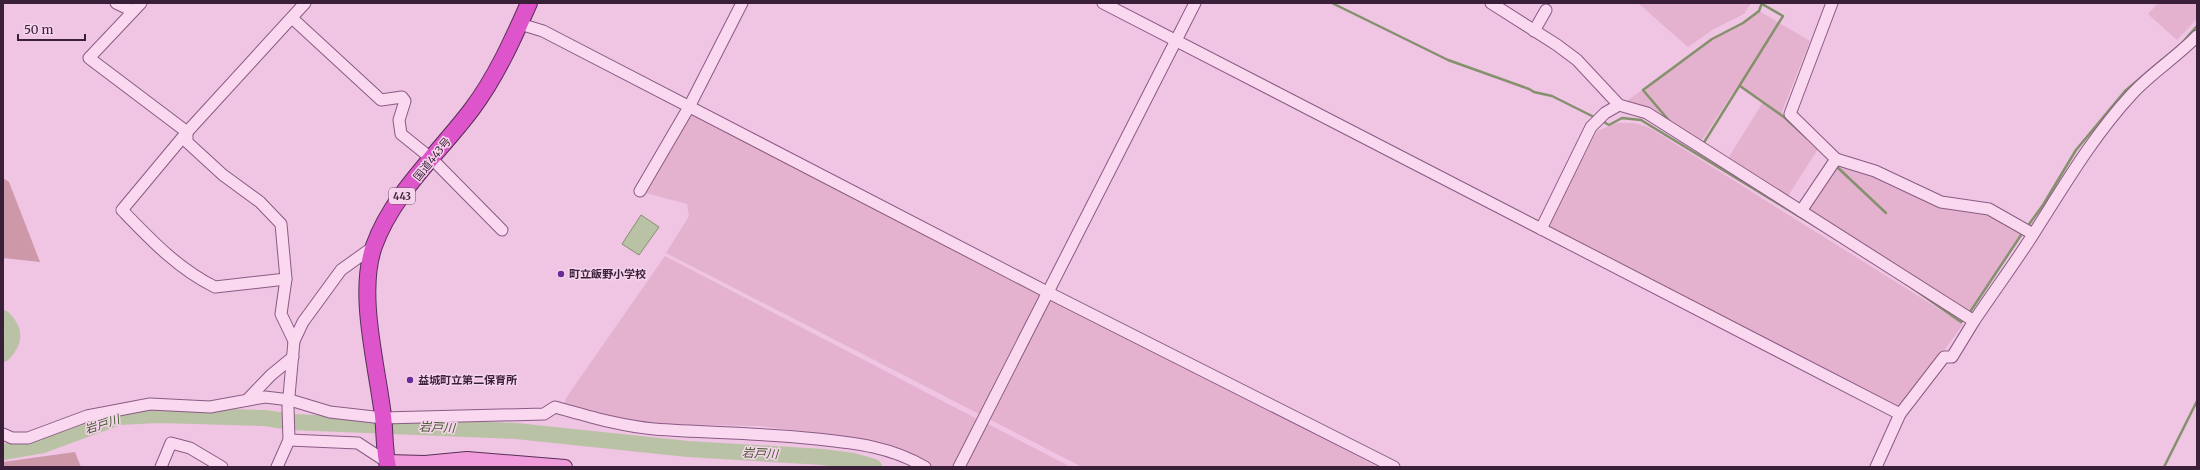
<svg xmlns="http://www.w3.org/2000/svg" width="2200" height="470" viewBox="0 0 2200 470" font-family="Merriweather,'Noto Sans JP',serif">
<rect width="100%" height="100%" fill="#efc5e3"/>
<!-- farmland -->
<g fill="#e4b2cf">
<polygon points="1638,3 1751,3 1744,14 1714,29 1688,47"/>
<polygon points="2158,3 2197,3 2197,19 2177,40 2148,14"/>
<polygon points="1759,11 1810,41 1781,114 1818,149 1788,196 1727,160 1763,102 1740,86 1738,85 1700,143 1627,101 1712,39 1743,23"/>
<polygon points="686,111 1042,294 981,415 666,253 689,216 687,204 646,193"/>
<polygon points="1617,123 1635,123 1650,128 1963,324 1904,407 1899,407 1548,226 1597,131"/>
<polygon points="1837,163 1874,173 1937,202 1983,209 2021,232 1970,311 1810,211 1809,207"/>
<polygon points="665,256 979,420 954,467 933,467 902,449 873,440 759,426 654,424 627,420 564,404 566,398"/>
<polygon points="1052,299 1378,467 1082,467 987,418 1048,301"/>
<polygon points="984,422 1071,467 962,467"/>
</g>
<!-- green -->
<g fill="#cd98a8">
<polygon points="3,178 9,182 40,262 3,258"/>
<polygon points="75,452 81,467 3,467 3,462"/>
</g>
<!-- water -->
<polygon fill="#bac2a6" stroke="#85906d" points="641,215 659,227 639,255 622,244"/>
<g fill="none" stroke-linecap="round" stroke-linejoin="round">
<!-- stream -->
<g stroke="#85906d" stroke-width="2.5">
<polyline points="1332,3 1448,60 1529,89 1534,92 1552,96 1596,118"/>
<polyline points="1740,86 1784,117 1807,138"/>
<polyline points="1602,121 1609,125 1622,118 1641,120 1823,231"/>
<polyline points="1671,123 1643,90 1712,39 1743,23 1759,11 1762,3"/>
<polyline points="1703,144 1783,16 1762,4"/>
<polyline points="1835,165 1886,213"/>
<polyline points="2027,227 2043,205 2076,150 2125,91 2181,44 2197,26"/>
<polyline points="1905,283 1961,322 1965,318"/>
<polyline points="1968,315 2023,232"/>
<polyline points="2164,467 2197,401"/>
</g>
<!-- river -->
<g stroke="#bac2a6" stroke-width="16">
<path d="M3,318C16,331 15,341 3,354"/>
<polyline points="3,452 43,445 119,417 159,415 265,418 291,422 516,431 688,449 823,457 853,461 874,467"/>
</g>
<!-- minor casing -->
<g stroke="#8a5b84" stroke-width="13">
<g id="minor">
<polyline points="116,3 133,11"/>
<polyline points="141,3 89,58 187,132 187,142 223,175 260,202 281,224 286,279 281,314 294,341"/>
<polyline points="1103,3 1900,414"/>
<polyline points="1491,3 1557,45 1577,60 1619,105 1647,113 1974,321 1952,357 1944,357 1900,414 1876,467"/>
<polyline points="292,18 381,100 402,97 405,101 399,120 401,134 432,159 502,230"/>
<polyline points="520,24 543,31 1049,293 1394,467"/>
<polyline points="1534,31 1546,10"/>
<polyline points="1836,159 1875,171 1941,202 1989,209 2033,234"/>
<polyline points="640,191 689,107 742,3"/>
<polyline points="1801,211 1836,159 1790,114 1832,3"/>
<polyline points="1541,229 1591,127 1605,113 1619,105"/>
<path d="M286,279L215,287C178,269 150,239 122,210L187,132L305,3"/>
<path d="M1974,321C1994,291 2015,263 2034,233C2064,186 2093,136 2132,94C2151,73 2177,57 2197,36"/>
<polyline points="247,400 271,375 293,357"/>
<path d="M3,434L12,438H28L87,416L150,404L210,407L265,397L290,400L330,412L383,418L544,414L555,407C588,416 620,426 654,429C708,433 763,433 817,439C856,443 891,447 925,467"/>
<polyline points="289,440 358,443 387,462"/>
<polyline points="161,467 171,443 190,448 222,467"/>
<polyline points="277,467 289,440 288,407 294,341 303,322 341,270 373,247"/>
<polyline points="959,467 1195,3"/>
</g>
</g>
<!-- major casing -->
<g stroke="#572f56" stroke-width="16">
<polyline id="major" points="387,462 425,463 467,459 565,467"/>
</g>
<!-- highway casing -->
<g stroke="#572f56" stroke-width="18">
<path id="highway" d="M388,467C384,450 385,433 383,416C377,365 357,294 374,246C393,193 439,153 472,109C496,77 513,39 529,3"/>
</g>
<!-- minor -->
<use href="#minor" stroke="#f9d8f0" stroke-width="11"/>
<!-- major -->
<use href="#major" stroke="#f29ddb" stroke-width="14"/>
<!-- highway -->
<use href="#highway" stroke="#de55cb" stroke-width="16"/>
</g>
<!-- markers -->
<g fill="#6a2a99" stroke="#f6d4ec" stroke-width="1.5">
<circle cx="561" cy="274" r="4"/>
<circle cx="410" cy="380" r="4"/>
</g>
<g text-anchor="middle" dominant-baseline="central" stroke-width="3" stroke-linejoin="round" paint-order="stroke">
<!-- shield labels -->
<rect fill="#f6d4ec" stroke="#72556e" stroke-width="1" x="389" y="188" width="26" height="16" rx="3"/>
<g font-size="10" font-weight="bold" fill="#3a1f38">
<text x="402" y="196">443</text>
</g>
<!-- street labels -->
<g font-size="11" fill="#3a1f38" stroke="#f6d4ec">
<text transform="translate(432 159) rotate(-51)">国道443号</text>
</g>
<!-- poi labels -->
<g font-size="11" font-weight="bold" fill="#3a1f38" stroke="#f6d4ec" text-anchor="start">
<text x="569" y="274">町立飯野小学校</text>
<text x="418" y="380">益城町立第二保育所</text>
</g>
<!-- water labels -->
<g font-size="12" font-style="italic" fill="#43592e" stroke="#f6d4ec">
<text transform="translate(102 424) rotate(-18)">岩戸川</text>
<text transform="translate(437 427) rotate(3)">岩戸川</text>
<text transform="translate(760 453) rotate(3)">岩戸川</text>
</g>
</g>
<!-- border -->
<rect width="2200" height="470" fill="none" stroke="#3a1f38" stroke-width="8"/>
<!-- scale -->
<path d="M18 34v6h67v-6" fill="none" stroke="#3a1f38" stroke-width="2"/>
<text x="24" y="34" font-size="12" fill="#3a1f38" stroke="#f6d4ec" stroke-width="3" paint-order="stroke">50 m</text>
</svg>
